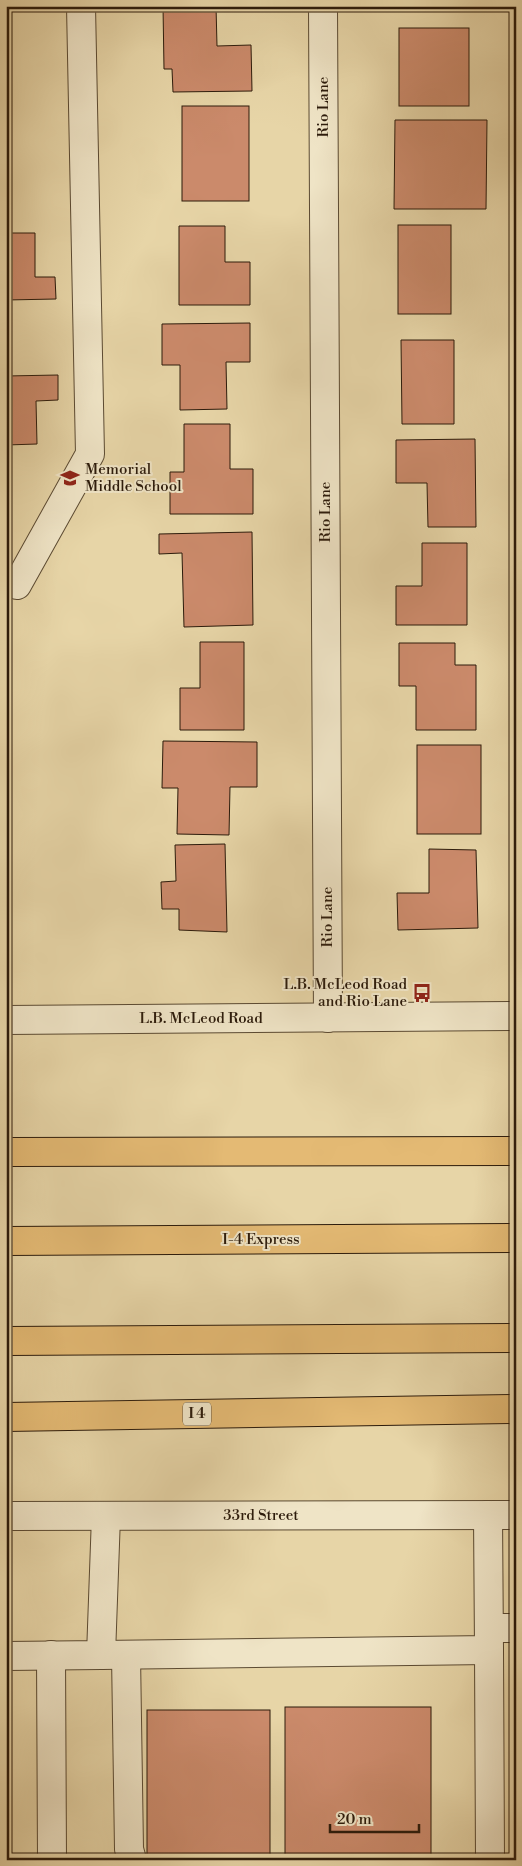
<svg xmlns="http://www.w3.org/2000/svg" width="522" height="1866" viewBox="0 0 522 1866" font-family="'Libre Bodoni',serif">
<rect width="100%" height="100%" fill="#e7d5a7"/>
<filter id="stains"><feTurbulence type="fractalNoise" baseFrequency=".004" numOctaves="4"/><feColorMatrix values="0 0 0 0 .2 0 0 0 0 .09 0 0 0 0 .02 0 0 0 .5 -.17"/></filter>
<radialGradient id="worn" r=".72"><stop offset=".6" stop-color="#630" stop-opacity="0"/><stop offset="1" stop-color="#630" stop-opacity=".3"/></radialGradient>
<!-- building -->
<g fill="#cb8a6b" stroke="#2c1b0b">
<polygon points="163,6 216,6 217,46 251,45 252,91 173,92 172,69 164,69"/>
<rect x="399" y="28" width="70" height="78"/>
<rect x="182" y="106" width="67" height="95"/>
<polygon points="395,120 487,120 486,209 394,209"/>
<rect x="398" y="225" width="53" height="89"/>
<polygon points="179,226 225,226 225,262 250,262 250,305 179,305"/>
<polygon points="6,233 35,233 35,277 55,277 56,299 6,300"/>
<polygon points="250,323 250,362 226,362 227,409 180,410 180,365 162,365 162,324"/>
<polygon points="401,340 454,340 454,424 402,424"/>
<polygon points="58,375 58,400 36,401 37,444 6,445 6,376"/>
<polygon points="184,424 230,424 230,469 253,469 253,514 170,514 170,472 184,472"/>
<polygon points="475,439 476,527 428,527 427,483 396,483 396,440"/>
<polygon points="252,532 253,625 184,627 182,553 159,554 159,534"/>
<polygon points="422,543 467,543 467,625 396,625 396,586 422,586"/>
<polygon points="200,642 244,642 244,730 180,730 180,688 200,688"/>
<polygon points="399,643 455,643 455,665 476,665 476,730 416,730 416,686 399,686"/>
<polygon points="163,741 257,742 257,787 230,787 229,835 177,834 178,788 162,788"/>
<rect x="417" y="745" width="64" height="89"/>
<polygon points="225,844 227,932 179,930 179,909 162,909 161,882 176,881 175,845"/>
<polygon points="429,849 476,850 478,928 398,930 397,893 429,893"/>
<rect x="285" y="1707" width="146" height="153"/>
<rect x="147" y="1710" width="123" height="150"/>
</g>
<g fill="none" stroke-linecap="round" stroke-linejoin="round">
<!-- minor casing -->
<g stroke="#5b4a32" stroke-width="30">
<g id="minor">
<polyline points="323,6 328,1018"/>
<polyline points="17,585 90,454 81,6"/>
<polyline points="6,1020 516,1016"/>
<polyline points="6,1516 516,1515"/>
<polyline points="489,1628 516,1628"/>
<polyline points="489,1650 490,1860"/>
<polyline points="51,1655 52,1860"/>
<polyline points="101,1655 489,1650 488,1515"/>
<polyline points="126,1655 129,1849 132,1860"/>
<polyline points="6,1656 101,1655 106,1516"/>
</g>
</g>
<!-- highway casing -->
<g stroke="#2c1b0b" stroke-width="30">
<g id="highway">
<polyline points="6,1152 516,1151"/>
<polyline points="6,1241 516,1238"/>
<polyline points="6,1341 516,1338"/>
<polyline points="6,1417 516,1409"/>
</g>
</g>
<!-- minor -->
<use href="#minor" stroke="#efe4c6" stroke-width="28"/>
<!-- highway -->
<use href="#highway" stroke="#e4ba74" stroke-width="28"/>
</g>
<!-- icons -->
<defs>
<g id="school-bare" transform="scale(1.5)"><path d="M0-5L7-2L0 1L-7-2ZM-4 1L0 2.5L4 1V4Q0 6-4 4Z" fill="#8f2418" stroke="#efe4c6" stroke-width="2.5" paint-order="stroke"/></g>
<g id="bus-bare" transform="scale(1.5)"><path d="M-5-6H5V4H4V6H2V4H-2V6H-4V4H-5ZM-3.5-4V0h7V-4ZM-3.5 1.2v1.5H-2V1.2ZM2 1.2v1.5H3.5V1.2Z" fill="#8f2418" stroke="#efe4c6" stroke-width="2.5" paint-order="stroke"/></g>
</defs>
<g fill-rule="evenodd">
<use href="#school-bare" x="70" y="478"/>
<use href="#bus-bare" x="422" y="993"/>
</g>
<g text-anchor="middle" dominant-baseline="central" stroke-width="4" stroke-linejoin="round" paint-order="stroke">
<!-- shield labels -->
<rect fill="#efe4c6" stroke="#665743" stroke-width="1" x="183" y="1402.5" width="28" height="23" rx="4"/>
<g font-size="14" font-weight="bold" fill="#2c1b0b">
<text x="197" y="1414">I 4</text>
</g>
<!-- street labels -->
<g font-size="15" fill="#2c1b0b" stroke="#efe4c6">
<text transform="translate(323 107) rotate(-90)">Rio Lane</text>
<text transform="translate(325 512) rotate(-90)">Rio Lane</text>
<text transform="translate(327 917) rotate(-90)">Rio Lane</text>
<text x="201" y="1018">L.B. McLeod Road</text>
<text x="261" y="1239">I-4 Express</text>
<text x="261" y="1515">33rd Street</text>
</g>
<!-- poi labels -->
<g font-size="15" fill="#2c1b0b" stroke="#efe4c6" text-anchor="start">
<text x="85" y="469">Memorial<tspan x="85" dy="17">Middle School</tspan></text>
<text x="407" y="984" text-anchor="end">L.B. McLeod Road<tspan x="407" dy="17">and Rio Lane</tspan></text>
</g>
</g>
<!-- margin -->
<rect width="522" height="1866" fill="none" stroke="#e7d5a7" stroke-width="25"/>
<rect x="8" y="8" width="507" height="1851" fill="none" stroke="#2c1b0b" stroke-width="2.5"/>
<rect x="12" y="12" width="497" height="1841" fill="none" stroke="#2c1b0b"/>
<!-- scale -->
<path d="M330 1824v8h89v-8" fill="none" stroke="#2c1b0b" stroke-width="2.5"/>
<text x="337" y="1824" font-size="15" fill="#2c1b0b" stroke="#efe4c6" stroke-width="4" paint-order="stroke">20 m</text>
<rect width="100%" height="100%" filter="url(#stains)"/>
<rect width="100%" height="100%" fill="url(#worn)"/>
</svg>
